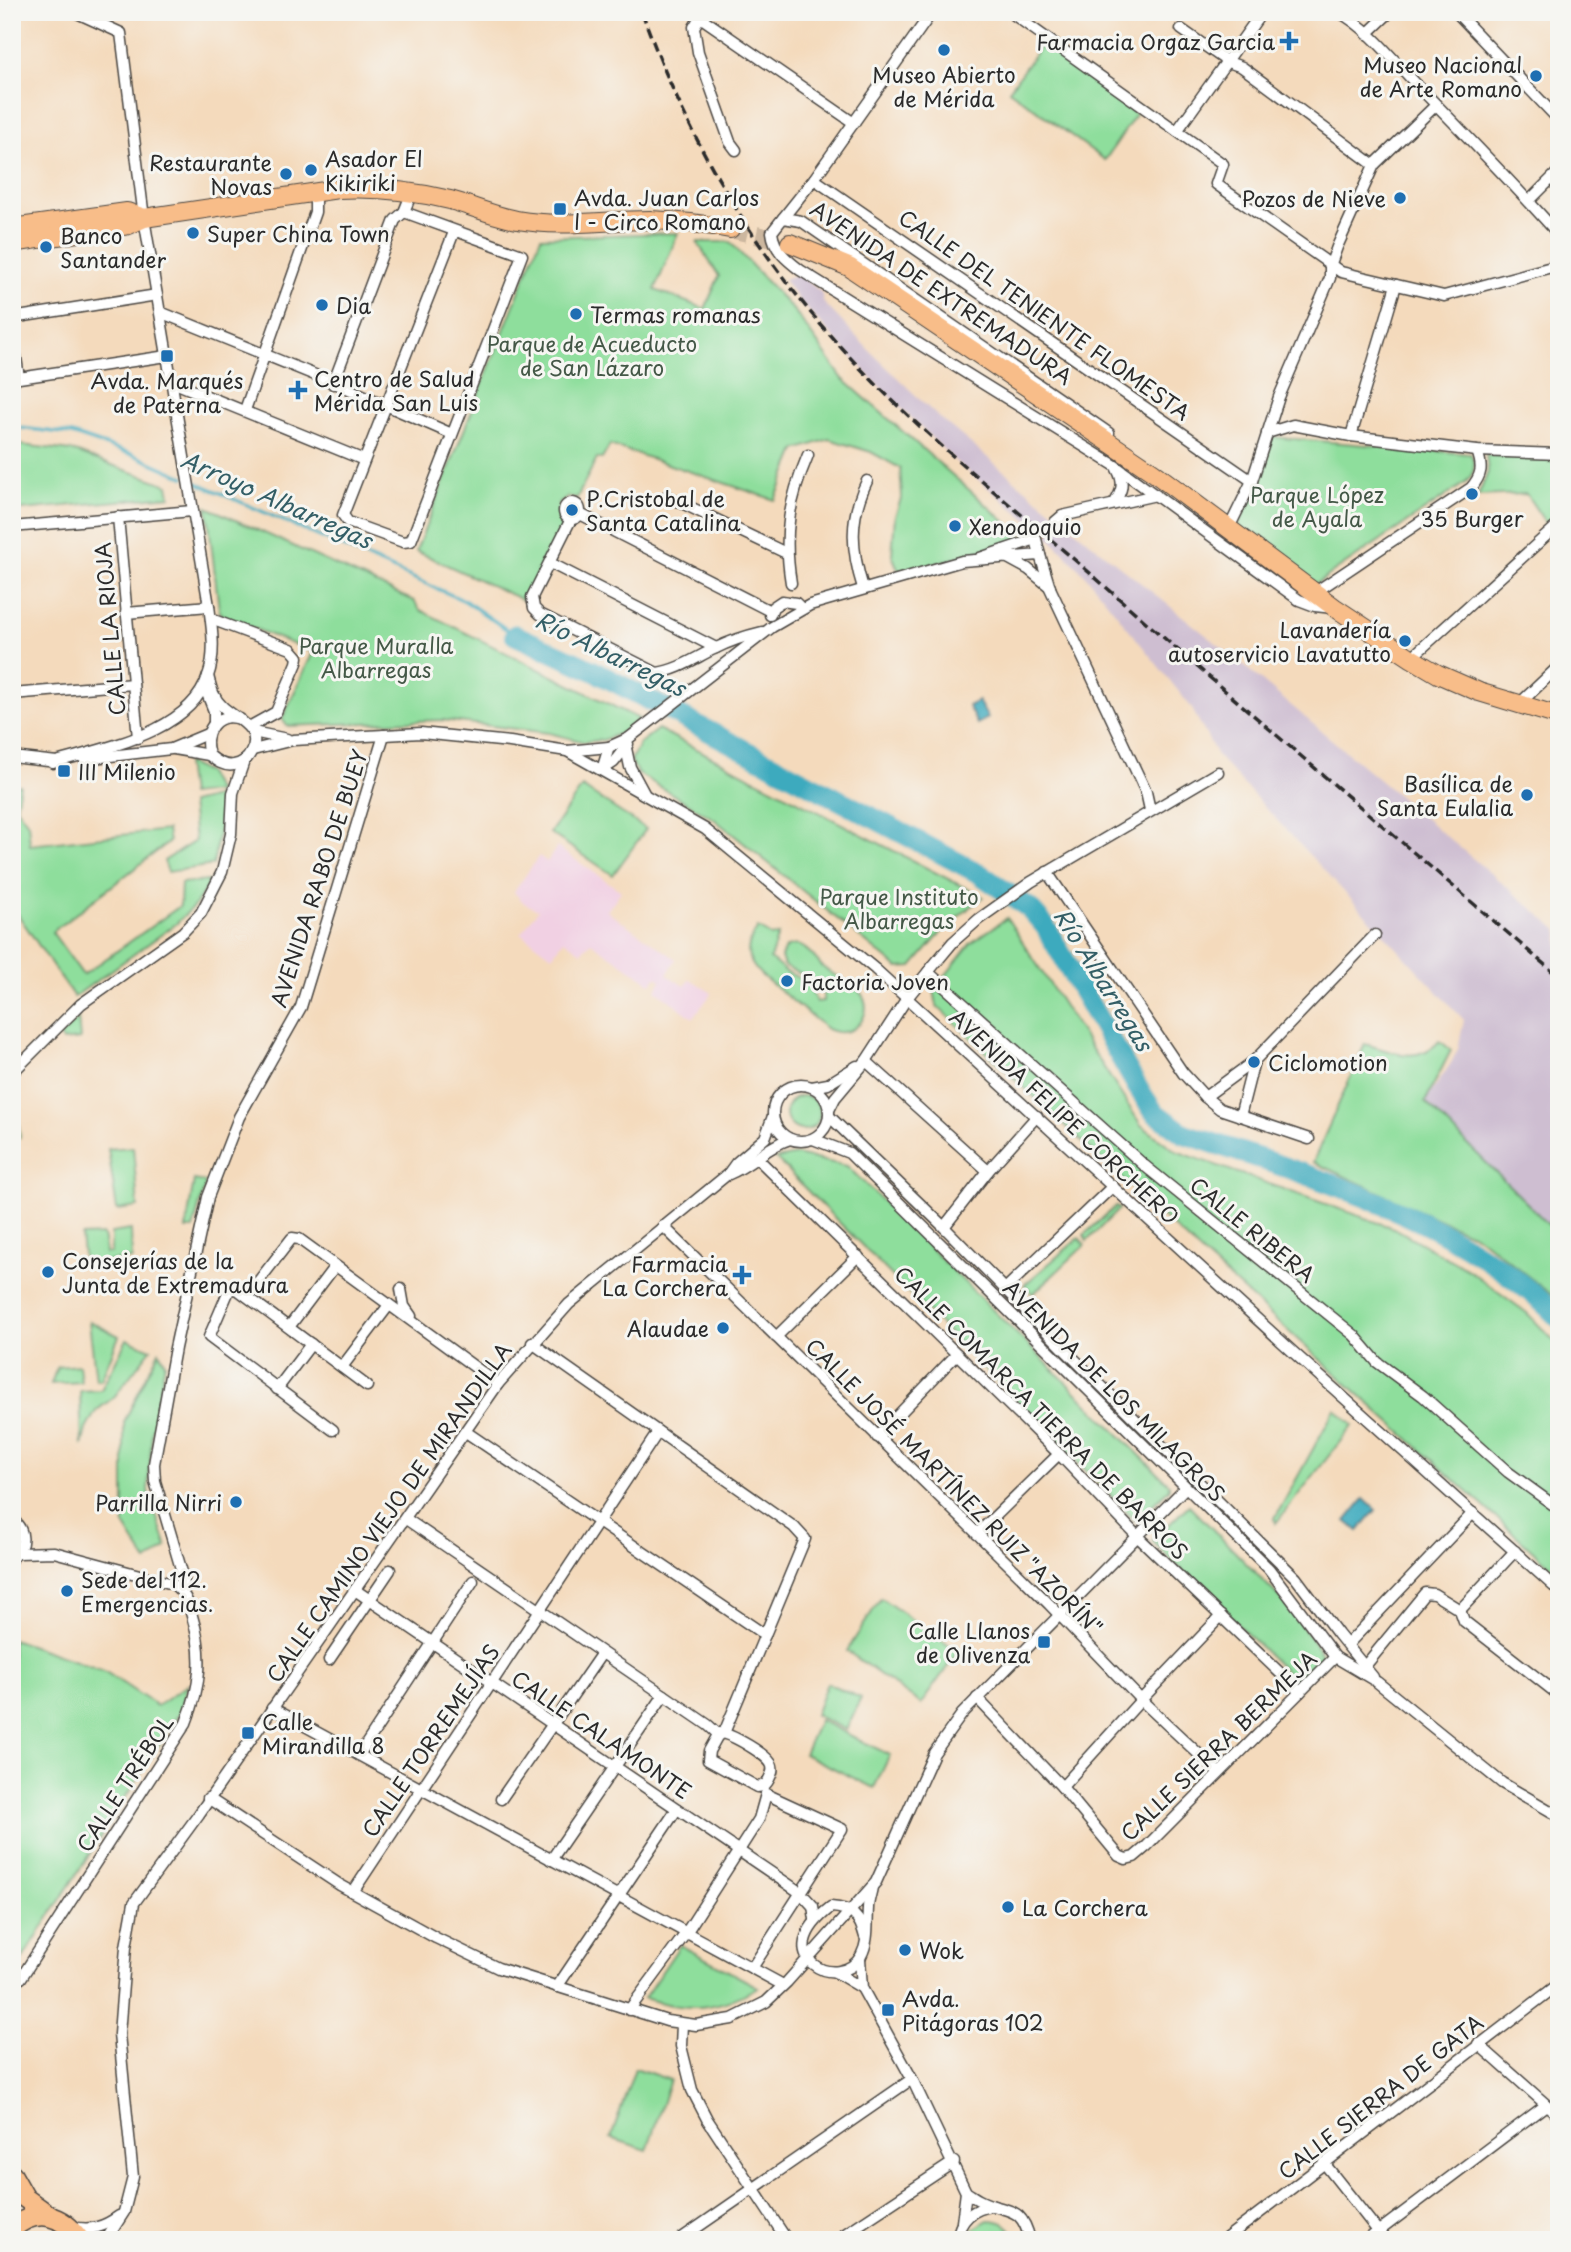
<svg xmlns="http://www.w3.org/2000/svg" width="1571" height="2252" viewBox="0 0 1571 2252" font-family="'Playpen Sans',sans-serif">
<rect width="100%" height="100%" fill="#f6f6f2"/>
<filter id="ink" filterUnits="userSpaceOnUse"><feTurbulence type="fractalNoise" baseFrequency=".0143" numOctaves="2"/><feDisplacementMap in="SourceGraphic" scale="14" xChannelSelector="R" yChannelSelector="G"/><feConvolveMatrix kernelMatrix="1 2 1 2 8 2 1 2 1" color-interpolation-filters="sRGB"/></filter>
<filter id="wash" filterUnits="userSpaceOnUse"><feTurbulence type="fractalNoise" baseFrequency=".00686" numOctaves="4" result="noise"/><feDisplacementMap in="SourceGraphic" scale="28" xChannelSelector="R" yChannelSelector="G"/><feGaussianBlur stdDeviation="1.57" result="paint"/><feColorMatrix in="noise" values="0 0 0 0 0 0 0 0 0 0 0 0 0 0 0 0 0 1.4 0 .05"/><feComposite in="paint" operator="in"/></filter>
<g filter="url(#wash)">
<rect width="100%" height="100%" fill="#f4dabc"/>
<!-- built -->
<polygon fill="#f1d0e3" points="557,847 621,891 607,911 676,959 667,975 685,986 690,979 712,993 693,1018 656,990 661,980 656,977 652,984 591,942 581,952 564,940 552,956 521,933 538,910 524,903 514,892 539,856 547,862"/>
<!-- industrial -->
<polygon fill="#cebed1" points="798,274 821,292 824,303 870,351 935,414 1092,544 1231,655 1559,931 1559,1235 1425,1102 1451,1063 1458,1049 1464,1020 1218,757 1191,707 1087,577 1052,540 955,461 872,379 797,298 784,279"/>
<!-- green -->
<g fill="#8ede9c" stroke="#5c8464" stroke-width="2">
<polygon points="1042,44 1136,114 1105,160 1009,90"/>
<polygon points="678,233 655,290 705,309 719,276 697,242 730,242 796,313 843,379 1024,538 900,574 892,555 895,516 902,496 900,468 871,452 829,439 796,450 775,500 610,445 602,459 597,458 577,498 568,497 559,504 558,514 566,521 527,602 416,551 541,237"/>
<path d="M1272,437L1471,454C1476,468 1475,473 1465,483L1313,586L1237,527L1257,483Z"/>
<polygon points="12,444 72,451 168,485 170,496 12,511"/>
<polygon points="1486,455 1559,459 1559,520 1549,528 1526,494 1478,496 1488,472"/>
<polygon points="207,507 414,601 420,610 639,719 621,733 603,740 584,742 549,733 442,720 287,726 282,719 313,652 223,616 219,610"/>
<polygon points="658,729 983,897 947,926 912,967 898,968 714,819 637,773 631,760 640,743"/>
<polygon points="186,763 206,772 218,792 190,795"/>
<polygon points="15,785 20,785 16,807 28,823 30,845 167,830 169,842 52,932 83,975 180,906 181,883 210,881 196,904 176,924 74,997 12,906 12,800"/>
<polygon points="582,787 646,829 613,875 550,833"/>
<polygon points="220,796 220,825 213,865 168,872 164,861 195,841 191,803"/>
<polygon points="1007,918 1141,1125 1176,1151 1396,1229 1470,1271 1527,1313 1559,1346 1559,1574 1208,1259 937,1006 934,990 971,943"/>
<path d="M758,928L771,936L778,935L770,959L786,972L808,982L816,1002L823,1001C826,977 800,976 784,966L781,957L785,948C789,946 795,944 800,946C812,950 818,965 828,971C839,978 851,982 860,992C873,1008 862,1030 843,1032C838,1033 832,1031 827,1029L761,975C745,959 744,946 758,928Z"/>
<polygon points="78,1018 80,1039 62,1041 60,1036"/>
<path d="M1440,1041L1451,1050L1425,1102L1559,1235V1301L1480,1238L1313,1162L1365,1044C1393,1052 1416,1065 1440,1041Z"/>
<polygon points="15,1084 20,1138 12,1140 12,1089"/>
<circle cx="803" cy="1113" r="17"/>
<polygon points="133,1147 138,1207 117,1210 108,1149"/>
<polygon points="796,1155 847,1166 1169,1484 1169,1489 1136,1521 776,1159"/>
<polygon points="194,1180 206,1182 193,1229 186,1229"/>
<polygon points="1116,1206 1119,1209 1087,1241 1084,1235"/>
<polygon points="131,1230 132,1259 84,1264 81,1236 103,1235 106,1253 111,1253 111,1233"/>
<polygon points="1079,1238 1085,1245 1033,1294 1024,1285"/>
<polygon points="89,1321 119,1336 101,1380 96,1380"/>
<polygon points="127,1339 151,1349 114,1397 96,1411 86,1429 82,1446 80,1391 101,1390"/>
<polygon points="159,1351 165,1363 152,1432 148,1491 167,1547 147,1562 124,1525 124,1422"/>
<polygon points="79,1365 81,1382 51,1384 57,1367"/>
<polygon points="1335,1409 1353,1425 1276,1523 1275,1518"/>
<polygon points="1189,1505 1290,1608 1323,1656 1297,1683 1152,1541"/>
<polygon points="881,1598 958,1652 921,1704 847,1651"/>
<polygon points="12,1639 104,1671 157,1706 188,1684 180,1712 18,1966 12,1962"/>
<polygon points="827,1683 861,1698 846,1730 815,1715"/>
<polygon points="819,1720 890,1755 874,1788 804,1754"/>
<path d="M680,1945L758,1987C717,2011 688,2012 644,1998Z"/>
<polygon points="635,2068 670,2080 647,2150 611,2138"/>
<path d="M988,2220C1003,2220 1011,2226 1016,2240H968L973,2229Z"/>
</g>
<!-- water -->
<g fill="#3eaabe" stroke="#346a74" stroke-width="2">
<polygon points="978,701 988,718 977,724 968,706"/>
<polygon points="1364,1499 1376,1510 1358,1531 1346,1521"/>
</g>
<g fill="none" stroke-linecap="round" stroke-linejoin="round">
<!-- stream -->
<g stroke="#3eaabe" stroke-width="3.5">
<polyline points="12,427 72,434 134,455 184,477"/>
<polyline points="191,480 465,601 515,635"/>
</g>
<!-- river -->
<path stroke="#3eaabe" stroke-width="21" d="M515,635L594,671L980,874L1029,908L1045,926L1138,1088L1154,1112L1183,1133C1315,1178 1457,1216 1559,1318"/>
</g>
</g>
<g filter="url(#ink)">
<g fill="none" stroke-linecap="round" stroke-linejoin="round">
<!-- street-tunnel -->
<polyline stroke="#ccb79f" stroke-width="10" stroke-dasharray="10 5" stroke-linecap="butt" points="1036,539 1055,522"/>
<!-- primary-tunnel -->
<polyline stroke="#ccb79f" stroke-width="18" stroke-dasharray="18 9" stroke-linecap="butt" points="730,229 790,243"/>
<!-- street casing -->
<g stroke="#494541" stroke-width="13">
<g id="street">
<polyline points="1010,12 1223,164 1216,184 1341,272 1444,296 1559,265"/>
<path d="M1339,12C1370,29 1394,61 1418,86C1466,135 1513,183 1559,235"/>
<polyline points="1456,12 1559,120"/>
<polyline points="1181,29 1228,62 1242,67 1374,165"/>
<polyline points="1367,34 1390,12"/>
<polyline points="1177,131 1262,12"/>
<polyline points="736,150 730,142 698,52 694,27 700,17 854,123"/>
<polyline points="814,179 1252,481"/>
<polyline points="1529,201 1559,171"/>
<polyline points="404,212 522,255 411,541 403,542 348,522 343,515 454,232"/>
<polyline points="783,218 814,179 932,12"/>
<polyline points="160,312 342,386 452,434"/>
<polyline points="12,318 157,295"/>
<polyline points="12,330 19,378 167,356"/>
<polyline points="170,381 364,460"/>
<polyline points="333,384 395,220 404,212 412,192"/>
<polyline points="245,410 315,212 315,192"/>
<path d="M1109,433L801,221L783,218L772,232C774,250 787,260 800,270L1114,465L1299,600L1315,606L1333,608"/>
<polyline points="1267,433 1293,425 1351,436 1477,451 1559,454"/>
<polyline points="1351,436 1396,285"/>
<polyline points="667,496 786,553"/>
<circle cx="572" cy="511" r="8"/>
<path d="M1114,504C1122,491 1125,483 1117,469"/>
<polyline points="580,514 770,611"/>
<polyline points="118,517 138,738"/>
<path d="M571,519L532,597L534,608L540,614L657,673C678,670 695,658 714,649C730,641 745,636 762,632"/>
<polyline points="1055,522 1062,516 1156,495"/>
<polyline points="12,527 192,511"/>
<polyline points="1229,528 1252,481 1279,397 1330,278 1330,266 1337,247 1374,165 1436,105"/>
<polyline points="1040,555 1050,588 1146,792 1150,810"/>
<polyline points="1006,557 1028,569 1050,587"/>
<polyline points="550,563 716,648"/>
<path d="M791,583C783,534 789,500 808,455"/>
<path d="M863,588C851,550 849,518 867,481"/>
<path d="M1314,593L1471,488C1482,475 1483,467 1477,451"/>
<polyline points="126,613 209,606"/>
<polyline points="770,615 773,607 782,601 796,603 802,609"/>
<polyline points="211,619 291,649 298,657 297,663 276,712 249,727"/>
<polyline points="1411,658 1559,524"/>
<path d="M208,676C211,687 213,698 222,706C235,719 264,728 251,752C248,759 241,764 234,765C224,767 216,761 209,755C202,733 215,711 240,719"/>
<polyline points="206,691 214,711 214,723"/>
<polyline points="12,694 133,684"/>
<polyline points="1519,704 1559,666"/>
<polyline points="253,732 287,739"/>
<polyline points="626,748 630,767 644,793"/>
<polyline points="174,749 209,755"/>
<polyline points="253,750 293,740 421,733 510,742 567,751 705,829 875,969 1293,1352 1559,1591"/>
<polyline points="567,751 609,747"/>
<polyline points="12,757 57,762"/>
<polyline points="84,759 171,749 207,734"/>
<path d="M53,763C103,748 190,733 208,676C216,654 212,628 209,606L144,218L121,33L75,12"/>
<polyline points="602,770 609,747 629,738 772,627 810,605 962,561 1040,555 1036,539 980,558"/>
<polyline points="602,770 614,762 628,744"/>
<polyline points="1047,872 1183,1073 1205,1097 1220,1109 1309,1139"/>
<polyline points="928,972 1145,1166 1354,1335 1377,1362 1423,1396 1508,1472 1559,1509"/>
<polyline points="866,1061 988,1171"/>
<polyline points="12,1073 81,1004 183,932 201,913 222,872 231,834 233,793 244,761"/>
<circle cx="801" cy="1113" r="28"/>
<polyline points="812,1087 828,1084 857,1066"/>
<polyline points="1205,1097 1254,1061 1375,935"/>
<polyline points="829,1110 835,1098 866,1061 907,998 928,972 953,942 979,919 1031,882 1218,772"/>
<polyline points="829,1116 944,1227 1066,1351 1296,1578 1338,1634 1373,1677"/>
<polyline points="1240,1116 1254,1061"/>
<polyline points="813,1139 849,1153 1269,1569 1335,1657 1377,1682 1502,1783 1559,1816"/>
<polyline points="757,1158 1059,1454 1137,1536 1300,1692"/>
<path d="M729,1174C752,1165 767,1146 790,1139"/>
<polyline points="663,1226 1049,1604 1141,1700 1219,1773"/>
<polyline points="944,1227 988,1171 1037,1116"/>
<polyline points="401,1289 404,1306 411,1316"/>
<polyline points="1005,1289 1113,1186"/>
<polyline points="247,1296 292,1238 299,1239 498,1384"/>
<polyline points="289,1327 335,1266"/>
<polyline points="776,1337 858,1256"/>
<polyline points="532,1343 794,1527 805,1539 724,1733"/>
<polyline points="342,1367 389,1305"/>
<polyline points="277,1389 311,1344"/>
<polyline points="333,1430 209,1337 230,1288 237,1289 367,1386"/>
<polyline points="466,1432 765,1635"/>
<polyline points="877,1437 957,1354"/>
<path d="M12,1519C26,1531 26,1546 12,1558"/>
<polyline points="406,1519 708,1725 719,1735"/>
<polyline points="977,1534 1059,1454"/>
<polyline points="355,1590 801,1893 813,1906 815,1919"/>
<polyline points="183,1591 184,1579 155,1481 154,1464 175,1348 208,1197 239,1117 301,1007 384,735"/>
<polyline points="1460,1610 1515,1551"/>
<polyline points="1348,1644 1473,1513"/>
<polyline points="329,1660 390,1570"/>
<polyline points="1365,1666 1425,1593 1434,1594 1460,1610 1464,1621 1559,1695"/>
<polyline points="977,1698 1062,1787 1119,1856 1126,1859 1134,1857 1147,1846 1335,1657"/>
<polyline points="272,1708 783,1985"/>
<path d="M719,1733C730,1733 769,1755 772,1766C773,1771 772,1773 770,1777C767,1784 765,1786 757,1787L708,1760L709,1751Z"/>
<polyline points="359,1755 473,1581"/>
<polyline points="1062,1787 1141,1700 1221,1616"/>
<polyline points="208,1798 340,1885 436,1938 498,1968 667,2021 696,2025 732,2019 766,2002 787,1982 876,1882 934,1753 962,1714 1185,1488"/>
<polyline points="501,1799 602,1653"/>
<polyline points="551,1860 664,1695"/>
<polyline points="353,1892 658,1432"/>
<path d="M865,1937C860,1917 852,1908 831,1907C765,1958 840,1993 861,1956C869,1941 867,1925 868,1908C868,1901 871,1894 872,1887"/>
<polyline points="860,1958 862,1988 912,2079 966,2192 962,2222"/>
<polyline points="752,1968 842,1829 766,1794"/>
<polyline points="835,1972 862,1988"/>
<path d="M12,1983L21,1978L186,1723C201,1686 204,1654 192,1616C188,1602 185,1593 173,1584L54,1552L18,1553"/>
<polyline points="557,1987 677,1809"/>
<polyline points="629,2010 686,1933 759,1819 766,1794"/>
<polyline points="682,2024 681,2046 692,2090 707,2119 787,2240"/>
<polyline points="1478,2044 1559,2116"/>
<polyline points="1324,2163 1385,2240"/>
<path d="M966,2192C971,2195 976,2199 981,2201C1007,2214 1021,2203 1030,2240"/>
<path d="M73,2227C91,2231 104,2227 119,2216"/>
<polyline points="106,2240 124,2212 133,2177 119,2034 126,1947 134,1903 199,1814 498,1384 569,1304 728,1174 736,1163 765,1138 773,1116"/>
<polyline points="679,2240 912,2079"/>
<polyline points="836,2240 954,2162"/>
<path d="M957,2240C959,2220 973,2208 993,2206"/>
<polyline points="1224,2240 1559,1984"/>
<polyline points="1367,2240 1546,2105"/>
</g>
</g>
<!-- primary casing -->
<g stroke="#494541" stroke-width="20">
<g id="primary">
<polyline points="12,228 127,212 144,218"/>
<path d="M12,243L129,225L144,218L338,189C377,187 413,191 450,200C472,206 494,216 517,220C562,228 605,220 650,220C677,221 704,224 730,229"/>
<polyline points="790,243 849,267 1153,472 1334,607 1411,658 1438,674 1479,692 1559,716"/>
</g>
</g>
<!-- highway casing -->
<g stroke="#494541" stroke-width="22">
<g id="highway">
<polyline points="12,2175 25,2198 50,2216"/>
<path d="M12,2229C37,2207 62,2214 80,2240"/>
</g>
</g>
<!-- street -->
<use href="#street" stroke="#fff" stroke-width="10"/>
<!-- primary -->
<use href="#primary" stroke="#f8bd89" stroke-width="18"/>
<!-- highway -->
<use href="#highway" stroke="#f8bd89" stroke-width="19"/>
<!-- rail -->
<path stroke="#2b2b2b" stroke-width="3.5" stroke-dasharray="10 5" stroke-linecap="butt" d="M642,12C686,137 756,256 846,353C925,439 1020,511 1107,588C1256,719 1408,847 1559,977"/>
</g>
</g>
<!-- markers -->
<g fill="#1f6fb2" stroke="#f6f6f2" stroke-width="2.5">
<path d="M1285.5 30.5h7v7h7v7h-7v7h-7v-7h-7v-7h7z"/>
<circle cx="944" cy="50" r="7"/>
<circle cx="1536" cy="76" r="7"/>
<circle cx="311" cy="170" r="7"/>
<circle cx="286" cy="174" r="7"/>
<circle cx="1400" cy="198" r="7"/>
<rect x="553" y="202" width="14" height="14" rx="3.5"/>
<circle cx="193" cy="233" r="7"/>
<circle cx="46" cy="247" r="7"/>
<circle cx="322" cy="305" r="7"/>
<circle cx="576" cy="314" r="7"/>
<rect x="160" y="349" width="14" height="14" rx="3.5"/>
<path d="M294.5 379.5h7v7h7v7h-7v7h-7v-7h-7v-7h7z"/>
<circle cx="1472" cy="494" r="7"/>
<circle cx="572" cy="510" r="7"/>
<circle cx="955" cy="526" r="7"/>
<circle cx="1405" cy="641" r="7"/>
<rect x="57" y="764" width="14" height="14" rx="3.5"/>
<circle cx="1527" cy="795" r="7"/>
<circle cx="787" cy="981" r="7"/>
<circle cx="1254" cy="1062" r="7"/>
<circle cx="48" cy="1272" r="7"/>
<path d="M738.5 1264.5h7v7h7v7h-7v7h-7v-7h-7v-7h7z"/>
<circle cx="723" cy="1328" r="7"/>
<circle cx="236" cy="1502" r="7"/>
<circle cx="67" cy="1591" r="7"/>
<rect x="1037" y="1635" width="14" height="14" rx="3.5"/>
<rect x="241" y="1726" width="14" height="14" rx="3.5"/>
<circle cx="1008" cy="1907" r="7"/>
<circle cx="905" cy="1950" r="7"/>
<rect x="881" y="2003" width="14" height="14" rx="3.5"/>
</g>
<g text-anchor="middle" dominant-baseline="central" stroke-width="6" stroke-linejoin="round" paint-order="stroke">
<!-- poi labels -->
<g font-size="21" fill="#2b2b2b" stroke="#f6f6f2" text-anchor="start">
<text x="1275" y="41" text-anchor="end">Farmacia Orgaz Garcia</text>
<text x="1522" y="64" text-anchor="end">Museo Nacional<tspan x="1522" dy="24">de Arte Romano</tspan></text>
<text x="944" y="74" text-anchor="middle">Museo Abierto<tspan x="944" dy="24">de Mérida</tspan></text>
<text x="325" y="158">Asador El<tspan x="325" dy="24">Kikiriki</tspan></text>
<text x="272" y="162" text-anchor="end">Restaurante<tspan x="272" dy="24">Novas</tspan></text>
<text x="574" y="197">Avda. Juan Carlos<tspan x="574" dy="24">I - Circo Romano</tspan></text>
<text x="1386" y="198" text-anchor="end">Pozos de Nieve</text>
<text x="207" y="233">Super China Town</text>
<text x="60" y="235">Banco<tspan x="60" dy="24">Santander</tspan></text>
<text x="336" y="305">Dia</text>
<text x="590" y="314">Termas romanas</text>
<text x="314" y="378">Centro de Salud<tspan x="314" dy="24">Mérida San Luis</tspan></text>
<text x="167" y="380" text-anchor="middle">Avda. Marqués<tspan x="167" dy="24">de Paterna</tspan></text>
<text x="586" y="498">P.Cristobal de<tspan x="586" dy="24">Santa Catalina</tspan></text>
<text x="1472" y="518" text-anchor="middle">35 Burger</text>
<text x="969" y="526">Xenodoquio</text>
<text x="1391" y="629" text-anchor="end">Lavandería<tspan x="1391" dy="24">autoservicio Lavatutto</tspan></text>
<text x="78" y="771">III Milenio</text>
<text x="1513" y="783" text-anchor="end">Basílica de<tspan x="1513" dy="24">Santa Eulalia</tspan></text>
<text x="801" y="981">Factoria Joven</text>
<text x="1268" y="1062">Ciclomotion</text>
<text x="62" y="1260">Consejerías de la<tspan x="62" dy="24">Junta de Extremadura</tspan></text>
<text x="728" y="1263" text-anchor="end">Farmacia<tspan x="728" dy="24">La Corchera</tspan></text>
<text x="709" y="1328" text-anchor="end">Alaudae</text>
<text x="222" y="1502" text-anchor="end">Parrilla Nirri</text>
<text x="81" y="1579">Sede del 112.<tspan x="81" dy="24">Emergencias.</tspan></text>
<text x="1030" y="1630" text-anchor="end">Calle Llanos<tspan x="1030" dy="24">de Olivenza</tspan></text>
<text x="262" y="1721">Calle<tspan x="262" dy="24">Mirandilla 8</tspan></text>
<text x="1022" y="1907">La Corchera</text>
<text x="919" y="1950">Wok</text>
<text x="902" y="1998">Avda.<tspan x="902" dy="24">Pitágoras 102</tspan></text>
</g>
<!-- street labels -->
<g font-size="21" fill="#2b2b2b" stroke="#f6f6f2">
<text transform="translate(942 292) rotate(34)">AVENIDA DE EXTREMADURA</text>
<text transform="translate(1045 314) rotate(35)">CALLE DEL TENIENTE FLOMESTA</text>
<text transform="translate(109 629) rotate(-95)">CALLE LA RIOJA</text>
<text transform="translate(318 878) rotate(-72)">AVENIDA RABO DE BUEY</text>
<text transform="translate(1065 1116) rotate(43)">AVENIDA FELIPE CORCHERO</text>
<text transform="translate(1253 1229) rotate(39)">CALLE RIBERA</text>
<text transform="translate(1115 1390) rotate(45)">AVENIDA DE LOS MILAGROS</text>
<text transform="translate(1042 1412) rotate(45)">CALLE COMARCA TIERRA DE BARROS</text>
<text transform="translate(955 1486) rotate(45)">CALLE JOSÉ MARTÍNEZ RUIZ "AZORÍN"</text>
<text transform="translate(388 1512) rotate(-55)">CALLE CAMINO VIEJO DE MIRANDILLA</text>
<text transform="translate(602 1734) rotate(34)">CALLE CALAMONTE</text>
<text transform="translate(430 1740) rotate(-56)">CALLE TORREMEJÍAS</text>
<text transform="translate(1218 1745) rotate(-44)">CALLE SIERRA BERMEJA</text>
<text transform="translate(124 1783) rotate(-57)">CALLE TRÉBOL</text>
<text transform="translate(1380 2096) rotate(-38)">CALLE SIERRA DE GATA</text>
</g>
<!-- park labels -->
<g font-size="21" fill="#445847" stroke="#f6f6f2">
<text x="592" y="343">Parque de Acueducto<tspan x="592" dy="24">de San Lázaro</tspan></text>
<text x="1317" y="494">Parque López<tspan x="1317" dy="24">de Ayala</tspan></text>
<text x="376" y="645">Parque Muralla<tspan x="376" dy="24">Albarregas</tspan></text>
<text x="899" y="896">Parque Instituto<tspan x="899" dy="24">Albarregas</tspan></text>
</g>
<!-- water labels -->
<g font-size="23" font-style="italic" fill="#335e66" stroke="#f6f6f2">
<text transform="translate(277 499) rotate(24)">Arroyo Albarregas</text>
<text transform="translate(611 653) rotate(26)">Río Albarregas</text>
<text transform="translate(1104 979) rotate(58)">Río Albarregas</text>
</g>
</g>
<!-- margin -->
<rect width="1571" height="2252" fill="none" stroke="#f6f6f2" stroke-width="42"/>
</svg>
